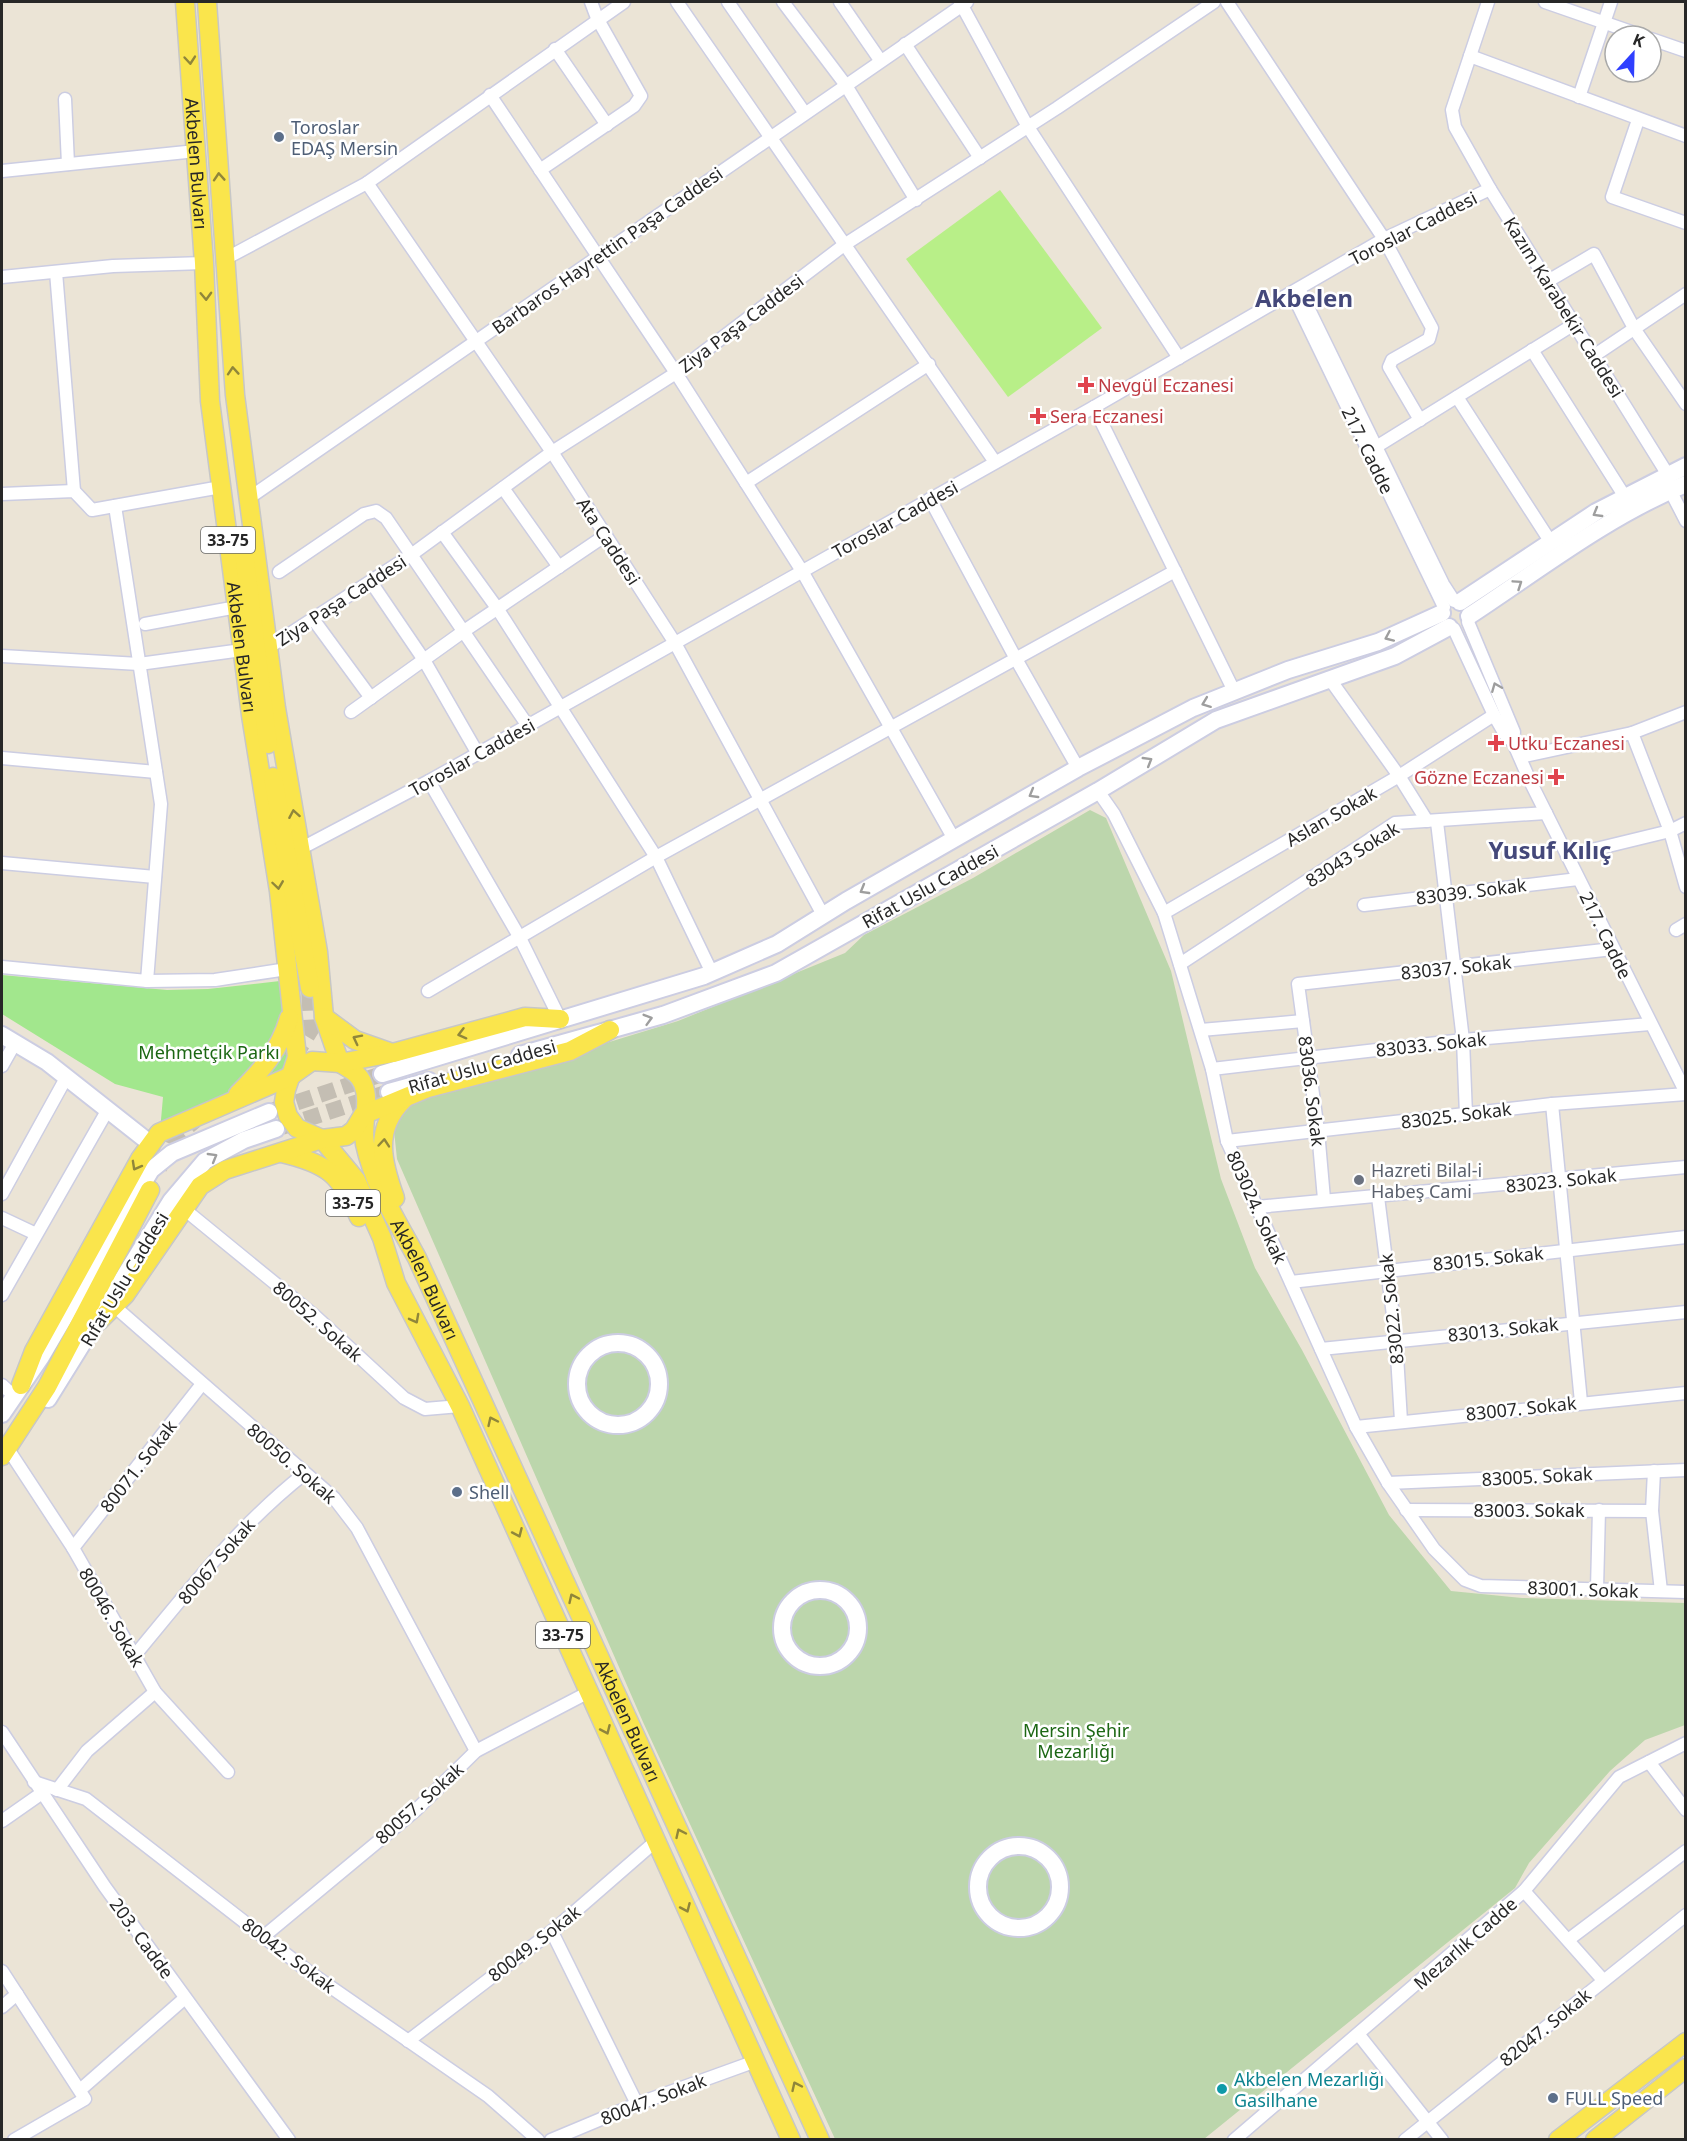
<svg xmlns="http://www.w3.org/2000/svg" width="1687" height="2141" viewBox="0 0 1687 2141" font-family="'Noto Sans',sans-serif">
<rect width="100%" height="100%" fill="#ebe4d6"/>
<!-- green -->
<polygon fill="#a2e78d" points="2,975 167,990 208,989 280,981 293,1048 283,1073 160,1131 163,1097 115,1084 2,1014"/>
<!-- cemetery -->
<polygon fill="#bcd6ac" points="1090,810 1106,818 1171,971 1221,1179 1255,1268 1302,1350 1389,1515 1451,1591 1522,1598 1685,1603 1685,1725 1645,1740 1610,1771 1529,1863 1515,1888 1204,2139 835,2139 643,1722 397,1159 393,1121 404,1105 678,1021 845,953 864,935 973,878"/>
<!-- pitch -->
<polygon fill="#b8ef88" points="1000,190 1102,328 1008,397 906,259"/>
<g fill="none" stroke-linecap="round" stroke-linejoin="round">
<!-- secondary-tunnel -->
<g stroke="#c4beb3" stroke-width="16" stroke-dasharray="16 8" stroke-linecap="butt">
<polyline points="274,1110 382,1074"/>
<polyline points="282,1127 389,1092"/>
</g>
<!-- primary-tunnel -->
<g stroke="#c4beb3" stroke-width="18" stroke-dasharray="18 9" stroke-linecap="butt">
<polyline points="292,1059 312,1026 310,988"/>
<polyline points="158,1168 169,1141 194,1120"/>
</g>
<!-- street casing -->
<g stroke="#cccde2" stroke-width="15">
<g id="street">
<polyline points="677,2 995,462"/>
<polyline points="728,2 804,112"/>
<polyline points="783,2 845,84 916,200"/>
<polyline points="840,2 880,60"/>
<polyline points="960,2 1028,127 1179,358"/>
<polyline points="1227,2 1384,239 1432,328 1429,339 1392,360 1389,367 1420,420"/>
<polyline points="1488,2 1452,110 1455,127 1490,189 1668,475"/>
<polyline points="1545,2 1643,36"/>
<polyline points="1651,39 1686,51"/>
<polyline points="905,44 980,158"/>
<polyline points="555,49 607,125"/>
<polyline points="1470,56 1686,136"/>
<polyline points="490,95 676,373 802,571 954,839"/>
<polyline points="1579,97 1611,2"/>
<polyline points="65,99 68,164"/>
<polyline points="1638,120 1612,197 1686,223"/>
<polyline points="540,170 634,106 641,96 597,18 591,2"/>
<polyline points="2,171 196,151"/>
<polyline points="367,183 552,452 675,643 823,915"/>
<polyline points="225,259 367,183 624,2"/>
<polyline points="56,272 74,491"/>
<polyline points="2,277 113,266 204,263"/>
<polyline points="1548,281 1594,254 1635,330 1686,404"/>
<polyline points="1299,289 1443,584 1454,601"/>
<polyline points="1292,293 1444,607"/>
<polyline points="1532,350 1625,497"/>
<polyline points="1595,355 1686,294"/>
<polyline points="1457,397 1550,541"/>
<polyline points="1094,407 1234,691"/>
<polyline points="1376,447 1576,323"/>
<polyline points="746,483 929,364"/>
<polyline points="503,488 559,567"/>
<polyline points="1670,490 1686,521"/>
<polyline points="2,494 74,491 92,510 221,487"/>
<polyline points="249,498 967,2"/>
<polyline points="930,499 1016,659 1078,768"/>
<polyline points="442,532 497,608 656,857 712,973"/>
<polyline points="279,572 364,514 376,511 386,518 528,726"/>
<polyline points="371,582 424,660 478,754"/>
<polyline points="313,619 371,698"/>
<polyline points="1468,622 1514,732 1513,742"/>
<polyline points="145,624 237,607"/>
<polyline points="1454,629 1494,715 1506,736 1513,742 1530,781 1686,1093"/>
<polyline points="268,648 411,555 552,452 676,373 844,245 1057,108 1214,2"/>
<polyline points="2,656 139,664 242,650"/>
<polyline points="1329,678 1399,776 1427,821"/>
<polyline points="351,712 464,631 606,535"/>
<polyline points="1632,733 1670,831 1686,887"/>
<polyline points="1520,757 1632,733 1686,712"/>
<polyline points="2,758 156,772"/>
<polyline points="429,781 520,938 560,1019"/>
<polyline points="1098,791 1114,814 1164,913 1212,1069 1227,1141 1356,1427 1388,1483 1434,1549 1465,1580 1481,1586 1686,1592"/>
<polyline points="1437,822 1463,1040 1466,1115"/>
<polyline points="300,849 429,781 675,643 1094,407 1384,239 1490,189"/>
<polyline points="1567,856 1670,831 1686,823"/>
<polyline points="2,863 155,877"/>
<polyline points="1364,905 1578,879"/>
<polyline points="1164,913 1399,776 1494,715"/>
<polyline points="1676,930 1686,924"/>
<polyline points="1180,964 1395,823 1546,813"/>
<polyline points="2,967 147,981 161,804 115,506"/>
<polyline points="147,981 215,980 287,969"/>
<polyline points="428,991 656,857 1175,571"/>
<polyline points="1201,1030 1303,1021"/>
<polyline points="2,1066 15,1043"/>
<polyline points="1212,1069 1463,1040 1650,1024"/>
<polyline points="1552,1104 1581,1402"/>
<polyline points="1227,1141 1552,1104 1686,1094"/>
<polyline points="2,1194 66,1078"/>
<polyline points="1378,1197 1396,1339 1401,1421"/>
<polyline points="1324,1199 1318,1131 1298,984 1613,949"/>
<polyline points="1257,1207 1686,1167"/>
<polyline points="184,1209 315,1316 404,1398 425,1409 460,1406"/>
<polyline points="2,1218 36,1234"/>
<polyline points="1291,1282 1686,1237"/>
<polyline points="2,1295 107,1111"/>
<polyline points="114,1306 334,1498 357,1528 476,1751"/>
<polyline points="1321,1349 1686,1312"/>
<polyline points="2,1385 14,1396"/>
<polyline points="1356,1427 1686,1393"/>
<polyline points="10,1452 73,1548 155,1692 228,1772"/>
<polyline points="1654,1471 1652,1511 1661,1591"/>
<polyline points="1388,1483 1686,1470"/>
<polyline points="1406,1510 1652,1511"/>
<polyline points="73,1548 202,1384"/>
<polyline points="1597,1589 1599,1510"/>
<path d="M135,1655C189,1590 237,1527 304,1474"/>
<polyline points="2,1732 105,1887 289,2140"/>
<polyline points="1649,1762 1686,1810"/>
<polyline points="34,1782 86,1799 309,1972 488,2096 538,2140"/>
<polyline points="57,1790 87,1751 155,1692"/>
<polyline points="2,1821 42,1793"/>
<polyline points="1524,1891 1603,1980"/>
<polyline points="552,1932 637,2104"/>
<polyline points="263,1937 416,1810 476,1751 589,1692"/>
<polyline points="1568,1940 1686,1851"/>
<polyline points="2,1971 85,2099 14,2140"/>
<polyline points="2,2007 17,1994"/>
<polyline points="1359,2035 1442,2140"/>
<polyline points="408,2041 556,1928 656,1841"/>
<polyline points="80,2090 185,1998"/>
<polyline points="551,2140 637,2104 756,2061"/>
<polyline points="1234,2140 1524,1891 1619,1777 1686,1743"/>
<polyline points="1405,2140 1686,1915"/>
</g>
</g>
<!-- secondary casing -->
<g stroke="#cccde2" stroke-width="20">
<g id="secondary">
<polyline points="1460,602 1596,512 1686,466"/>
<path d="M1469,616C1539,570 1608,516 1686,484"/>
<polyline points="2,1035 47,1062 151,1144"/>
<polyline points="520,1055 663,1015 776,973 1098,791 1216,720 1395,656 1449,627"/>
<polyline points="382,1074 704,976 777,944 846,901 1078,768 1193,708 1288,670 1378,642 1442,613"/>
<polyline points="389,1092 429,1081"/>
<circle cx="618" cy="1384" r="41"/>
<polyline points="48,1399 171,1201 205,1161 244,1140 276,1129"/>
<polyline points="2,1414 41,1357 151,1170 172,1153 269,1112"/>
<circle cx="820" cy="1628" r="38"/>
<circle cx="1019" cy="1887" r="41"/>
</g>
</g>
<!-- primary casing -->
<g stroke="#c7c7c7" stroke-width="21">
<g id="primary">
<path id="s1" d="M185,2L204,263L210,401L251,715L279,891L297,1057L286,1090L284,1102L288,1116L297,1128L322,1139L356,1180L382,1238L396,1283L460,1406L791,2140"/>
<path id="s2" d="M207,2L235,395L276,708L318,952L324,1017L340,1063C349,1069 359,1073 363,1084C371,1103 361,1124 365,1144C374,1186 397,1221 417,1258L820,2140"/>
<polyline points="243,545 268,744"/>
<polyline points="273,777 310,988"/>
<polyline points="324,1017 355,1040 392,1053"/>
<path d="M238,1094C261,1071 280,1050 289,1018"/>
<path d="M282,1153C328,1164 340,1174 359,1217"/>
<path d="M395,1198C382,1162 373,1129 404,1099"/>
<polyline points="99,1321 125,1295 200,1186 225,1170 322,1139 346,1136 354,1130 363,1115 428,1088 570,1051 610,1030"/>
<polyline points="21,1385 34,1351 140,1159 159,1133 291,1076 312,1061 340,1063 393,1053 525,1017 560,1019"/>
<polyline points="2,1456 47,1387 150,1190"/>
<polyline points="1558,2140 1686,2042"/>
<polyline points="1595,2140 1686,2068"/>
</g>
</g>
<!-- street -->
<use href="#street" stroke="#fff" stroke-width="12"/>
<!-- secondary -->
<use href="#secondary" stroke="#fff" stroke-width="16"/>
<!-- primary -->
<use href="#primary" stroke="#fae54c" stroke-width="18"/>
</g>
<!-- one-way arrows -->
<defs><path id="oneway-chevron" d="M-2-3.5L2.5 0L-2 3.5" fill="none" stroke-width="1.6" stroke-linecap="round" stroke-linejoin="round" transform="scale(1.5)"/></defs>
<g stroke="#90863a">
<use href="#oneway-chevron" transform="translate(190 60) rotate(85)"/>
<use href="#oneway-chevron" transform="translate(219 177) rotate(-94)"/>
<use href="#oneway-chevron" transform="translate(206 296) rotate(88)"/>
<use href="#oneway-chevron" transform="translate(233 371) rotate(-94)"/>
<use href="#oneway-chevron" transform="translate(294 814) rotate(-100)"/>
<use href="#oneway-chevron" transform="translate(278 885) rotate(82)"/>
<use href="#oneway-chevron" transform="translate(462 1034) rotate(165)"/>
<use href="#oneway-chevron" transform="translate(357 1039) rotate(-153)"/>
<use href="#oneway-chevron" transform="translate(384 1143) rotate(-85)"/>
<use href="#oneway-chevron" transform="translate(136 1166) rotate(119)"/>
<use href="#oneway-chevron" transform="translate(415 1319) rotate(62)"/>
<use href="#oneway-chevron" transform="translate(492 1421) rotate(-115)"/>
<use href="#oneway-chevron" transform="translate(518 1533) rotate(66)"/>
<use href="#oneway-chevron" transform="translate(573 1598) rotate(-115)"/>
<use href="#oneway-chevron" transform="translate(606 1730) rotate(66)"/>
<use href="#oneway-chevron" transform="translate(680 1833) rotate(-115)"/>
<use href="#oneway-chevron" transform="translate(686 1908) rotate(66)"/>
<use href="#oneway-chevron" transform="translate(796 2086) rotate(-115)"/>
</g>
<g stroke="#9e9e9e">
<use href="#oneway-chevron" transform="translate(1597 513) rotate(150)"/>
<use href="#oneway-chevron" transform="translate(1518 584) rotate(-34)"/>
<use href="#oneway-chevron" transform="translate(1389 637) rotate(156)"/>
<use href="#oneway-chevron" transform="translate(1496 687) rotate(-112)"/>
<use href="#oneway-chevron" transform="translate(1206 703) rotate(159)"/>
<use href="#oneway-chevron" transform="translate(1148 761) rotate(-31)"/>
<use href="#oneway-chevron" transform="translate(1033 794) rotate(150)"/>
<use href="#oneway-chevron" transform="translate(864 890) rotate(150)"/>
<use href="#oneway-chevron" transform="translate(648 1019) rotate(-16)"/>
<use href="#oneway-chevron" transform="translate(213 1157) rotate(-30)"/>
</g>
<!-- markers -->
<g fill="#5c6f8a" stroke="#fff" stroke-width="2">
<circle cx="279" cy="137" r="6"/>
<circle cx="457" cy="1492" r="6"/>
<circle cx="1553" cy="2098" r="6"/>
</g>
<g fill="#e0444e" stroke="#fff" stroke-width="2">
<path d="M1083 376h6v6h6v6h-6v6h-6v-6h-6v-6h6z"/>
<path d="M1035 407h6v6h6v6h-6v6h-6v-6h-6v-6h6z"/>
<path d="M1493 734h6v6h6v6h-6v6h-6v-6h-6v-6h6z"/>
<path d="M1553 768h6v6h6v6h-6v6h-6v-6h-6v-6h6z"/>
</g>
<circle fill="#6b7280" stroke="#fff" stroke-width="2" cx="1359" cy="1180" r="6"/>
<circle fill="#0f9aa8" stroke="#fff" stroke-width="2" cx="1222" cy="2089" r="6"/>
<g text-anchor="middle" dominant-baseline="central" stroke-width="5" stroke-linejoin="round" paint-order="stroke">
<!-- shield labels -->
<g fill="#fff" stroke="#686868" stroke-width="1.5">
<rect x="201" y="527" width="54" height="26" rx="4.5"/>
<rect x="326" y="1190" width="54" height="26" rx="4.5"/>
<rect x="536" y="1622" width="54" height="26" rx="4.5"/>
</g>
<g font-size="16" font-weight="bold" fill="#272727">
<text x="228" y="540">33-75</text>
<text x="353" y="1203">33-75</text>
<text x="563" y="1635">33-75</text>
</g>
<!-- service labels -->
<g font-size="18" fill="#4e5e75" stroke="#fff" text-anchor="start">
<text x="291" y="127">Toroslar<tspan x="291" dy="21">EDAŞ Mersin</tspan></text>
<text x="469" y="1492">Shell</text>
<text x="1565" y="2098">FULL Speed</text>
</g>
<!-- street labels -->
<g font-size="18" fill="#272727" stroke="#fff">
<text stroke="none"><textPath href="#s1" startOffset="162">Akbelen Bulvarı</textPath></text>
<text transform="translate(1413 228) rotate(-27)">Toroslar Caddesi</text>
<text transform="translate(607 250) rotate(-35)">Barbaros Hayrettin Paşa Caddesi</text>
<text transform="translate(1564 307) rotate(58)">Kazım Karabekir Caddesi</text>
<text transform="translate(741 323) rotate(-37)">Ziya Paşa Caddesi</text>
<text transform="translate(1368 450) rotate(64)">217. Cadde</text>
<text transform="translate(895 519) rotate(-29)">Toroslar Caddesi</text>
<text transform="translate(609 541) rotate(57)">Ata Caddesi</text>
<text transform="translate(341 600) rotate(-33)">Ziya Paşa Caddesi</text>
<text stroke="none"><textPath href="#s1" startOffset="648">Akbelen Bulvarı</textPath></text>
<text transform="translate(472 757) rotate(-29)">Toroslar Caddesi</text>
<text transform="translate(1331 816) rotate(-30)">Aslan Sokak</text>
<text transform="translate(1352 854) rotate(-32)">83043 Sokak</text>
<text transform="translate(930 886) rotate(-29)">Rifat Uslu Caddesi</text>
<text transform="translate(1471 891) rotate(-7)">83039. Sokak</text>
<text transform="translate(1606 935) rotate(64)">217. Cadde</text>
<text transform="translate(1456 967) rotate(-6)">83037. Sokak</text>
<text transform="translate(1431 1044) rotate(-6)">83033. Sokak</text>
<text transform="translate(482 1066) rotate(-16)">Rifat Uslu Caddesi</text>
<text transform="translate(1312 1091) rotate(83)">83036. Sokak</text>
<text transform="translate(1456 1115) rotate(-7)">83025. Sokak</text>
<text transform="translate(1561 1180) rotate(-6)">83023. Sokak</text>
<text transform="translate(1257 1207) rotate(66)">803024. Sokak</text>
<text transform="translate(1488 1258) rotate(-6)">83015. Sokak</text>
<text transform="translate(124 1279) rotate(-59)">Rıfat Uslu Caddesi</text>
<text stroke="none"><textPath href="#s2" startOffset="1312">Akbelen Bulvarı</textPath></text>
<text transform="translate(1391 1309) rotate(-96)">83022. Sokak</text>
<text transform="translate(318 1321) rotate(41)">80052. Sokak</text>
<text transform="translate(1503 1329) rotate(-6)">83013. Sokak</text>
<text transform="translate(1521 1408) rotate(-6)">83007. Sokak</text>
<text transform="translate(292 1463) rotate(41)">80050. Sokak</text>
<text transform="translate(138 1466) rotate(-52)">80071. Sokak</text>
<text transform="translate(1537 1476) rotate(-3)">83005. Sokak</text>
<text x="1529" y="1510">83003. Sokak</text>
<text transform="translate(216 1561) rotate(-49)">80067 Sokak</text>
<text transform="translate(1583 1589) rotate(2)">83001. Sokak</text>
<text transform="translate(112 1617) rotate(60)">80046. Sokak</text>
<text stroke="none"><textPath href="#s2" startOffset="1798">Akbelen Bulvarı</textPath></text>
<text transform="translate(419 1803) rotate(-42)">80057. Sokak</text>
<text transform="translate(142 1938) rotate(54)">203. Cadde</text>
<text transform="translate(534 1943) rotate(-38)">80049. Sokak</text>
<text transform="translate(1465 1943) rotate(-41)">Mezarlık Cadde</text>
<text transform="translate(289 1955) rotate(37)">80042. Sokak</text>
<text transform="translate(1545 2027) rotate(-39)">82047. Sokak</text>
<text transform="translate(653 2099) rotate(-21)">80047. Sokak</text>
</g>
<!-- health labels -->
<g font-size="18" fill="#be3a42" stroke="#fff" text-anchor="start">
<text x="1098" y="385">Nevgül Eczanesi</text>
<text x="1050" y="416">Sera Eczanesi</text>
<text x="1508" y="743">Utku Eczanesi</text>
<text x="1544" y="777" text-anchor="end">Gözne Eczanesi</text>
</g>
<!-- park labels -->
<g font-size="18" fill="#1c6714" stroke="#fff">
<text x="209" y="1052">Mehmetçik Parkı</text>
<text x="1076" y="1730">Mersin Şehir<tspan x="1076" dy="21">Mezarlığı</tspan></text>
</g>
<!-- worship labels -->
<g font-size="18" fill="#5b616d" stroke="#fff" text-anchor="start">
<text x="1371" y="1170">Hazreti Bilal-i<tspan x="1371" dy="21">Habeş Cami</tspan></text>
</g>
<!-- culture labels -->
<g font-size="18" fill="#0d838f" stroke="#fff" text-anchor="start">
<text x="1234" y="2079">Akbelen Mezarlığı<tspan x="1234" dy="21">Gasilhane</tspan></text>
</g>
<!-- district labels -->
<g font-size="24" font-weight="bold" fill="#44487a" stroke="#fff">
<text x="1304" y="297">Akbelen</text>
<text x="1550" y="849">Yusuf Kılıç</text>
</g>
</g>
<!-- border -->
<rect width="1687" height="2141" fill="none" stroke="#272727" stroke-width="6"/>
<!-- north arrow -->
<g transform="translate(1633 54) rotate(22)"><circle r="28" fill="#ffffff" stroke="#a9a9a9" stroke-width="1.5"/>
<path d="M0-4.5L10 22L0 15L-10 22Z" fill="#2f3fff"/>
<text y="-9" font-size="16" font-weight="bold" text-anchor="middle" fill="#272727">K</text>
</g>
</svg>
